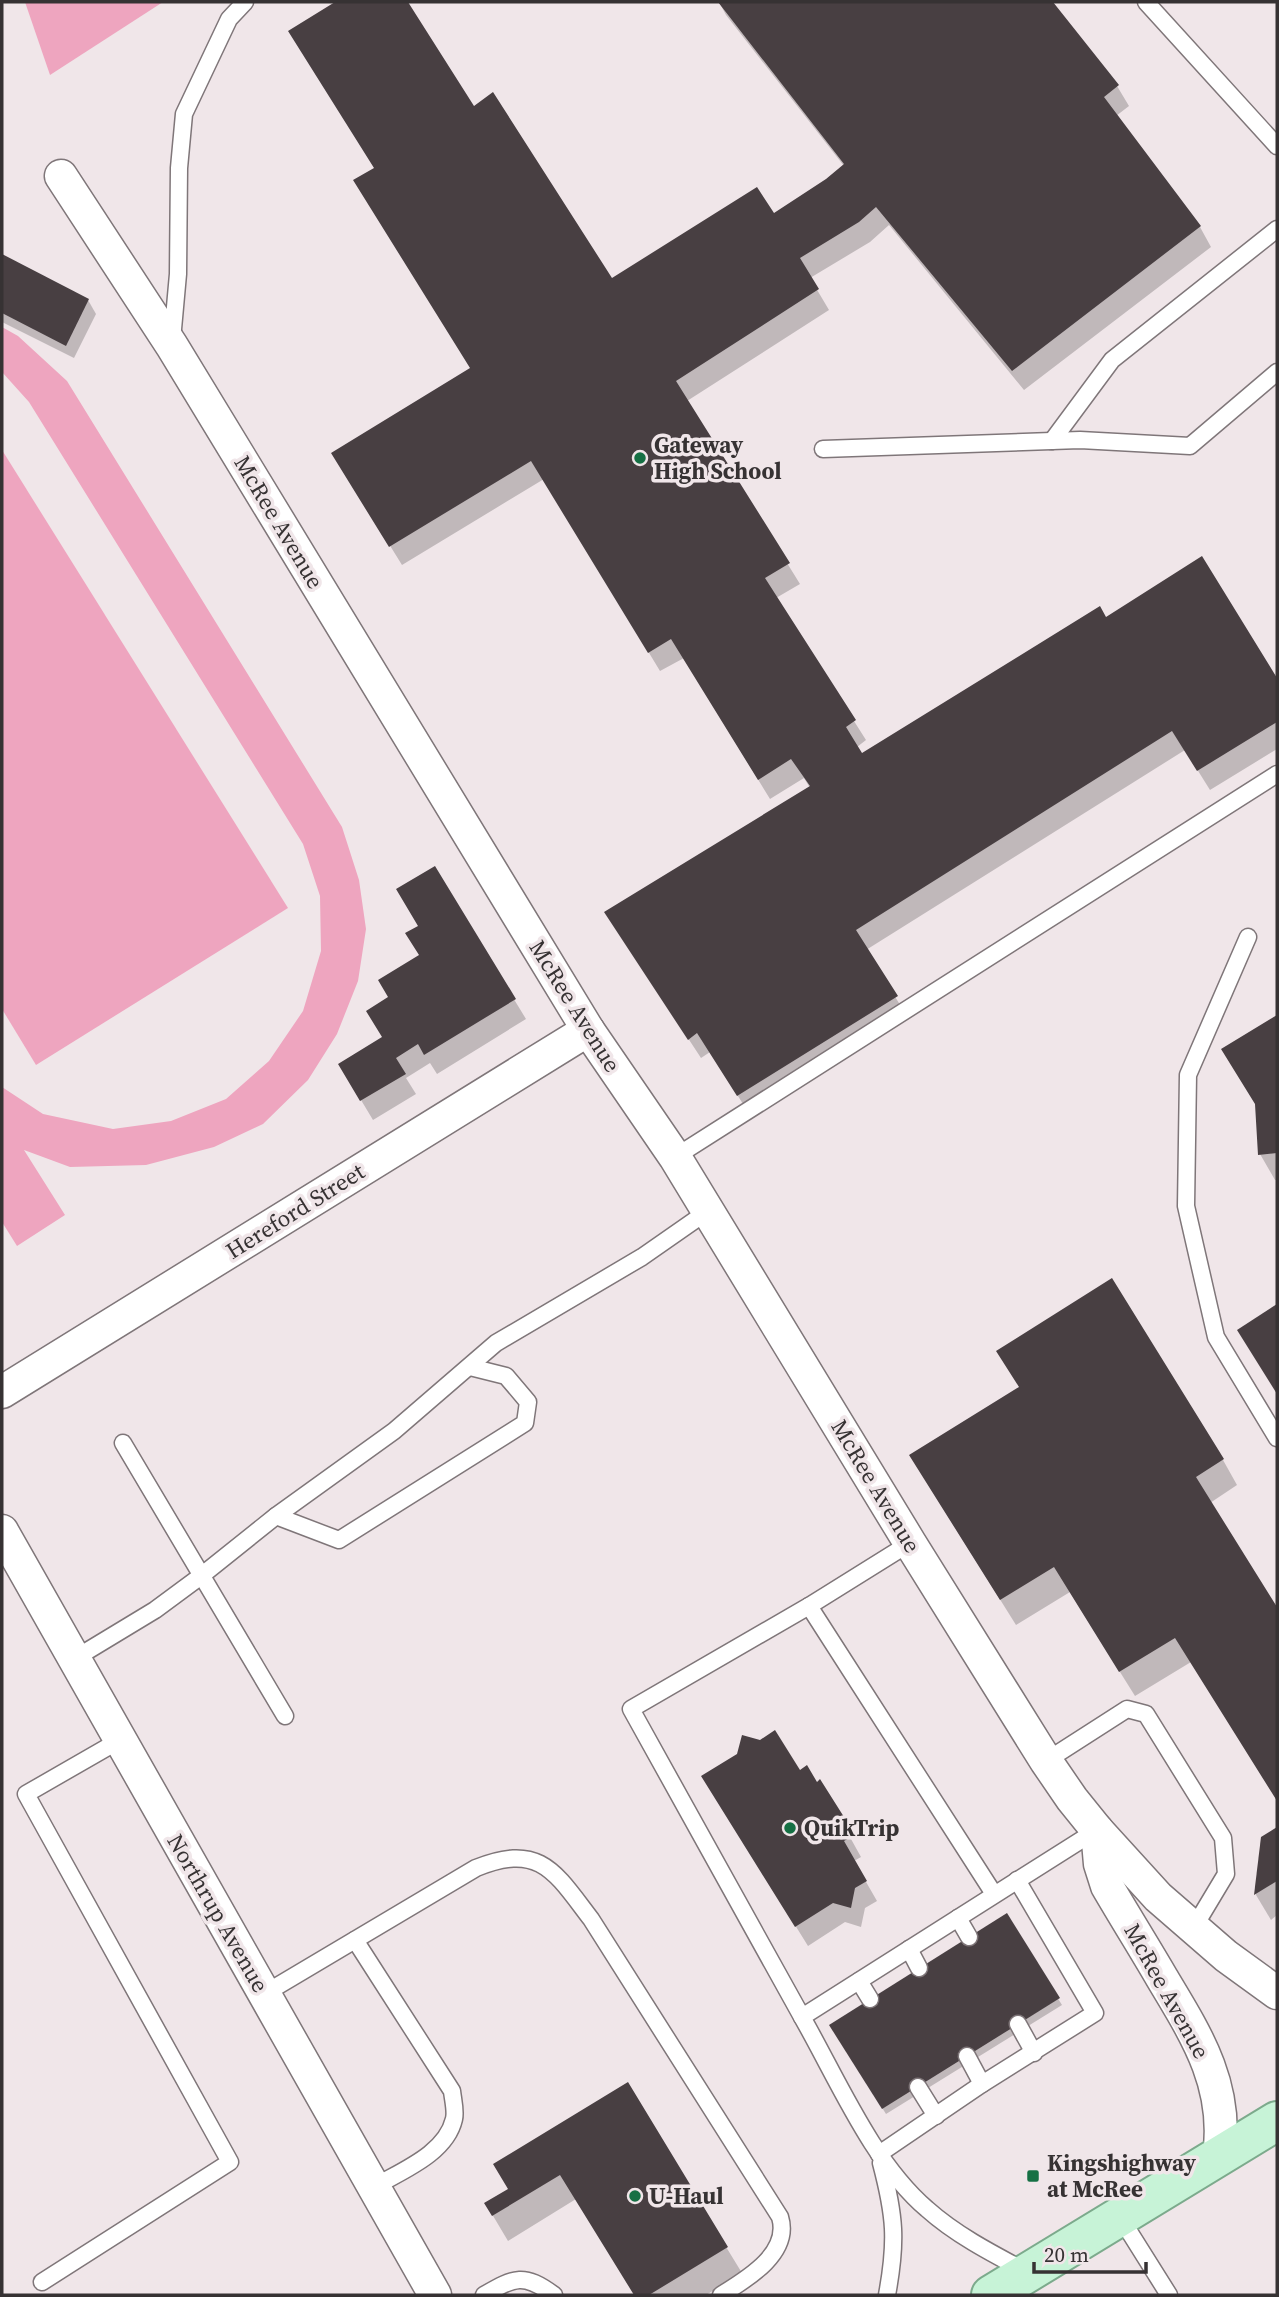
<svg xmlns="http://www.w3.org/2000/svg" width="1279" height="2297" viewBox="0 0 1279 2297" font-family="'Source Serif 4',serif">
<rect width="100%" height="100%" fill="#f0e6e9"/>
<!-- green -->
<g fill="#eea5bf">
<polygon points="25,2 163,2 50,75"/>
<polygon points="2,327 18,336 67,381 342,827 359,880 366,929 358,981 337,1034 308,1080 263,1124 214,1147 146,1165 70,1167 24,1150 65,1215 17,1246 2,1222 2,1087 43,1114 113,1129 171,1121 226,1099 269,1061 303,1011 321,951 320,896 303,844 29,402 2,372"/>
<polygon points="2,450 288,908 36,1065 2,1009"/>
</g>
<!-- shadow -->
<g fill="#0003">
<polygon points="338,2 406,2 473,109 611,280 773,215 827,180 844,166 726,15 719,2 1051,2 1117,86 1129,106 1116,116 1200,227 1211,247 1024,390 889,225 870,242 810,278 829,310 687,401 800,584 776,598 866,740 857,747 862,755 1105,619 1201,558 1277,682 1277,749 1210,790 1185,750 866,950 907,1016 750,1115 710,1052 701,1058 606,913 810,788 804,778 770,799 684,658 660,671 544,479 402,565 345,473 471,369 376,169 290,32"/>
<polygon points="2,256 88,300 96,314 74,358 2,322"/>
<polygon points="434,868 526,1019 437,1074 430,1063 406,1078 416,1094 373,1120 340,1065 384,1038 390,998 420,956 420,927"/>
<polygon points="1277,1017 1277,1180 1275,1180 1260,1154 1256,1105 1224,1050"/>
<polygon points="1223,1460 1237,1485 1210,1503 1277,1611 1277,1800 1191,1662 1135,1696 1070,1592 1016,1625 926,1481"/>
<polygon points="799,1772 816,1784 820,1782 843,1818 854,1838 851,1839 861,1857 854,1861 877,1901 865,1908 861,1927 845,1922 808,1946 715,1796"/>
<polygon points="1277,1829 1277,1915 1271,1920 1256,1895 1262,1838"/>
<polygon points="1006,1916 1062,2005 886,2114 831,2025"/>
<polygon points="627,2085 742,2273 706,2295 635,2295 576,2199 508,2241 486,2204 510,2190"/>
</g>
<!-- building -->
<g fill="#483f42">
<polygon points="335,2 408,2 474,106 493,92 612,278 757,187 774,213 826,179 844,164 718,2 1053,2 1119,85 1104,97 1201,226 1012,371 876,207 859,222 800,258 819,289 676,381 790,563 765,578 856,720 846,727 862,753 1100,606 1106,617 1202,556 1277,678 1277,722 1197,771 1172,731 856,930 898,996 737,1096 697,1033 688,1040 604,912 810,786 791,759 758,780 671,639 648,653 531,461 389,547 331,453 470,368 353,180 374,168 288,31"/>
<polygon points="2,254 89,299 66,346 2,313"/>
<polygon points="435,866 516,999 424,1055 418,1044 396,1058 406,1074 360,1101 338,1064 382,1037 366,1011 388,997 378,980 419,955 405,933 418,926 396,889"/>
<polygon points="1277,1015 1277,1153 1258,1155 1255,1104 1221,1049"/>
<polygon points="1112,1278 1224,1459 1196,1477 1277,1607 1277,1801 1175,1638 1119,1672 1054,1567 1000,1600 909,1455 1019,1387 996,1351"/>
<polygon points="1277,1304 1277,1394 1237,1330"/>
<polygon points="775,1730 800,1770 807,1765 817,1782 820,1779 844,1817 840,1819 851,1837 844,1841 867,1881 855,1888 851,1908 833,1903 795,1927 701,1776 737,1754 742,1735 760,1740"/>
<polygon points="1277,1827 1277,1881 1254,1895 1261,1837"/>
<polygon points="1007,1913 1060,1998 882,2109 829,2025"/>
<polygon points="628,2082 728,2247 649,2295 634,2295 560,2175 492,2216 484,2203 508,2189 493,2164"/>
</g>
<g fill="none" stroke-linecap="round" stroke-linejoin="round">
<!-- service casing -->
<g stroke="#7f7679" stroke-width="19">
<g id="service">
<polyline points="1146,2 1277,146"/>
<polyline points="172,340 178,274 179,168 184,114 229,19 245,2"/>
<polyline points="1052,441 1112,360 1277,229"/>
<polyline points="823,449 1080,440 1190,446 1277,372"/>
<polyline points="1248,937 1188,1075 1186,1206 1216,1337 1277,1438"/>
<polyline points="675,1157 1277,774"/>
<polyline points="123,1443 285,1716"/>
<polyline points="276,1516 339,1540 525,1423 528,1402 506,1376 470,1367"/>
<polyline points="809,1606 994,1894"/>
<polyline points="74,1659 155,1610 201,1576 276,1516 394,1431 496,1343 642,1257 708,1211"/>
<polyline points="1046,1761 1127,1709 1146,1714 1223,1838 1226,1874 1193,1929"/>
<polyline points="958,1918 969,1937"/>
<path d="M355,1940L452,2091C453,2100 456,2111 454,2119C446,2154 401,2171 374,2187"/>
<polyline points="909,1949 919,1968"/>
<polyline points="859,1981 870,1999"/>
<path d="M264,1994L476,1868C540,1842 555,1872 591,1919L780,2217C791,2253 747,2279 721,2295"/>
<polyline points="802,2017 631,1709 809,1606 910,1543"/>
<polyline points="1018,2024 1034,2053"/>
<polyline points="967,2056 982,2084"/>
<polyline points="918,2087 936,2116"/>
<polyline points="879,2154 982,2084 1095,2013 1017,1880"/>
<path d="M881,2163C895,2216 897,2241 887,2295"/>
<polyline points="1120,2217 1169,2295"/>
<path d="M1027,2272C993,2254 956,2235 927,2209C872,2162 838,2080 802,2017L1097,1830"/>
<polyline points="42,2282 230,2162 26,1794 120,1740"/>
<path d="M484,2295C515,2277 524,2273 554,2295"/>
</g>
</g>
<!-- minor casing -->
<g stroke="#7f7679" stroke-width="35">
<g id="minor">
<polyline points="61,176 172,346 588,1030 675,1157 910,1543 1046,1761 1072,1799 1097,1830 1158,1897 1226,1956 1277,1993"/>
<polyline points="2,1392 588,1030"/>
<polyline points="2,1531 435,2295"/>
<path d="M1097,1830L1100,1864L1107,1886C1125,1917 1144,1947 1162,1978C1197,2036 1229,2086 1219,2156"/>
</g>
</g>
<!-- primary casing -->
<g stroke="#7caa8c" stroke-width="42">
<polyline id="primary" points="991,2295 1277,2121"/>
</g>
<!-- service -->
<use href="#service" stroke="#fff" stroke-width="16"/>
<!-- minor -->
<use href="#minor" stroke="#fff" stroke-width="32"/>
<!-- primary -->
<use href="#primary" stroke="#c7f3d7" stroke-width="38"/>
</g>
<!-- markers -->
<g fill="#167044" stroke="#f0e6e9" stroke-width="2.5">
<circle cx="640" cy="458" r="7"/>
<circle cx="790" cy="1828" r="7"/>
<rect x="1026" y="2169" width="14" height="14" rx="3.5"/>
<circle cx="635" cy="2196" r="7"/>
</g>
<g text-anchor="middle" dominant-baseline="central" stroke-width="7" stroke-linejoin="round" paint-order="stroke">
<!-- poi labels -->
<g font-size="23" font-weight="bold" fill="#363233" stroke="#f0e6e9" text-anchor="start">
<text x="654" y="445">Gateway<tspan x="654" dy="26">High School</tspan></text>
<text x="804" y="1828">QuikTrip</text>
<text x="1047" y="2163">Kingshighway<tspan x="1047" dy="26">at McRee</tspan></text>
<text x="649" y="2196">U-Haul</text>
</g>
<!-- street labels -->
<g font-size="23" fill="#363233" stroke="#f0e6e9">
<text transform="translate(279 522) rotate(59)">McRee Avenue</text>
<text transform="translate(575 1006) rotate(58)">McRee Avenue</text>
<text transform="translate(295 1211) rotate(-32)">Hereford Street</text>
<text transform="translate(876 1486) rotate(59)">McRee Avenue</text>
<text transform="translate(218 1913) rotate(60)">Northrup Avenue</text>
<text transform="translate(1167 1991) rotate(61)">McRee Avenue</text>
</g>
</g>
<!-- border -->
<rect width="1279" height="2297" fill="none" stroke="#363233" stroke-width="7"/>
<!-- scale -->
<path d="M1034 2262v10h112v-10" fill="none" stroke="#363233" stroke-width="3.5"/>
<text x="1044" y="2262" font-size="21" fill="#363233" stroke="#f0e6e9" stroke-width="5" paint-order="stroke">20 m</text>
</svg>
